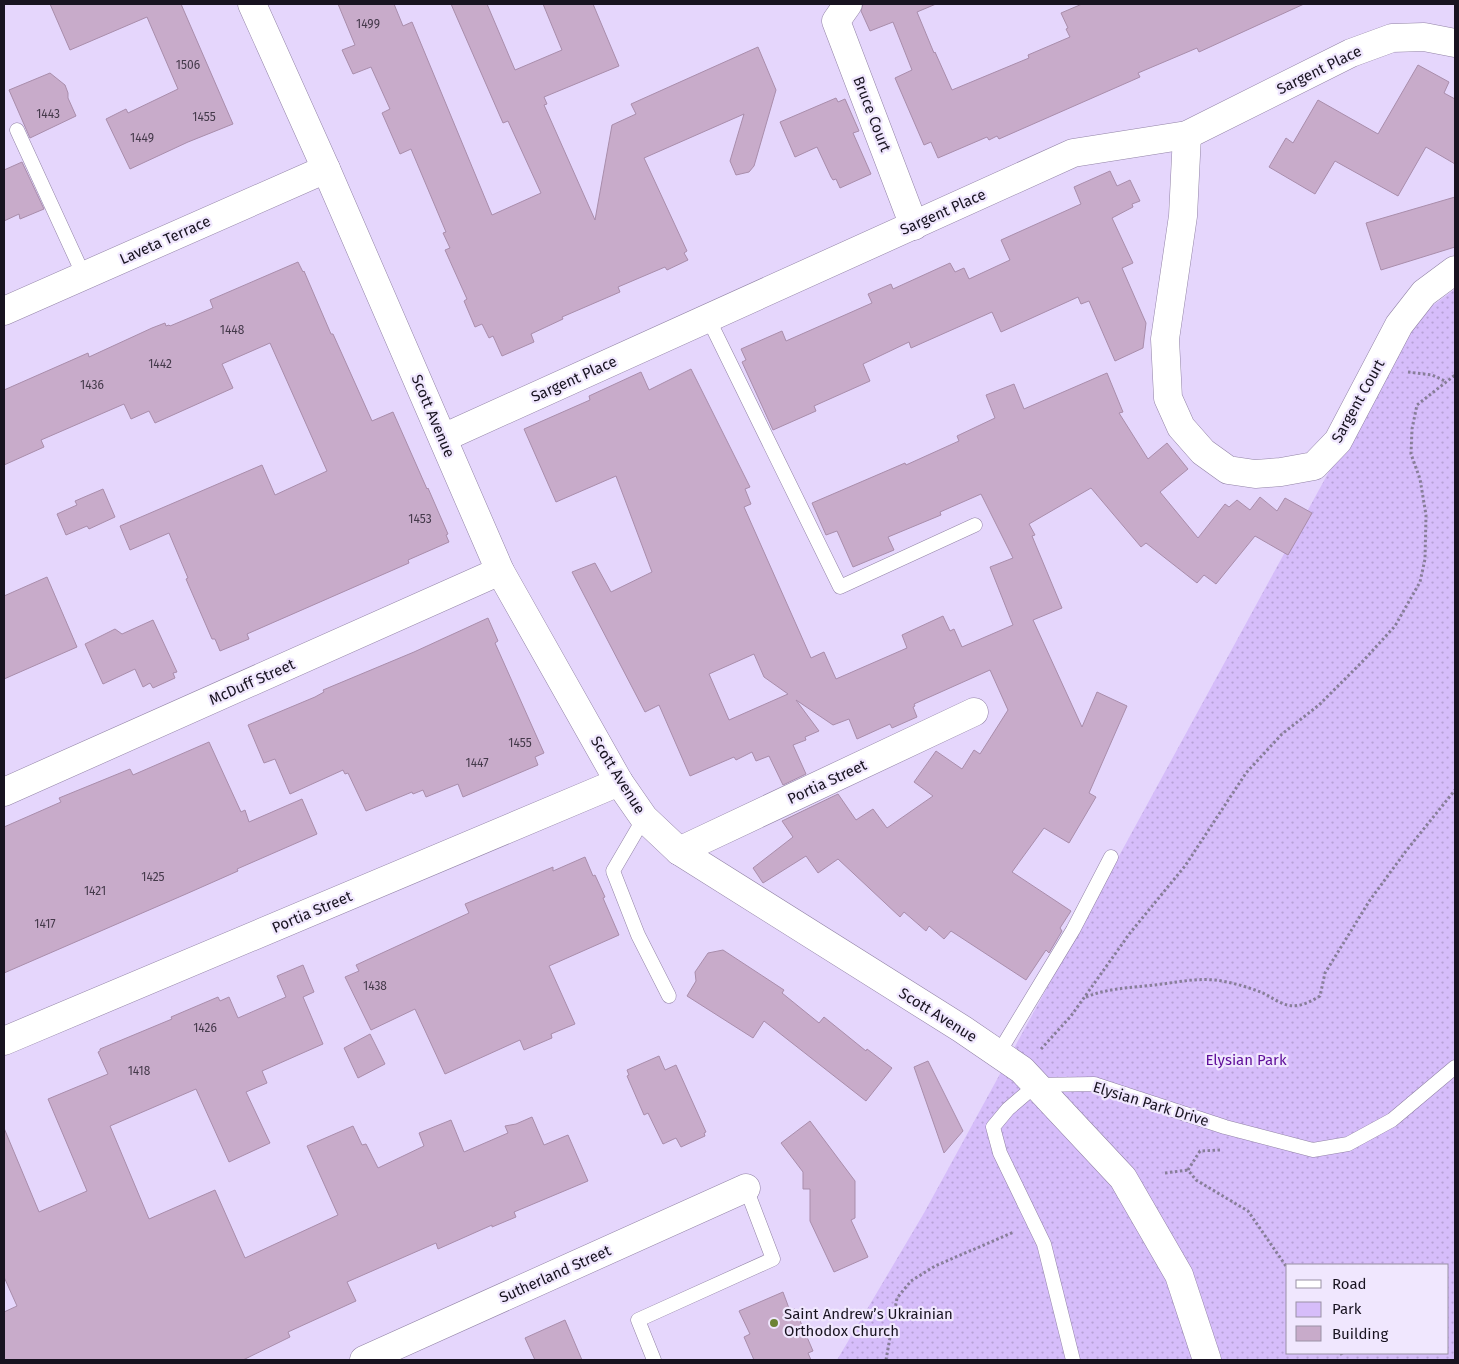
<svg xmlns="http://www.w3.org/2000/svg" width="1459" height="1364" viewBox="0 0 1459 1364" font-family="'Fira Sans',sans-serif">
<defs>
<pattern id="green-dots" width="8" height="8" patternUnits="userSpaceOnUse" patternTransform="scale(1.25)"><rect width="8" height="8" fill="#d6bdfa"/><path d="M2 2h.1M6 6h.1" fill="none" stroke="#b7a2d6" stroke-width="1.8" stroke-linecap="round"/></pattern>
</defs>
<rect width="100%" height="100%" fill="#e5d6fc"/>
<!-- green -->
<path fill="url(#green-dots)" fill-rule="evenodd" d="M1455,289V1360H837L924,1213L1397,347L1404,345L1420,315ZM1288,1265H1448V1353H1288Z"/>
<!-- building -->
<g fill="#c8abca" stroke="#a98dab" fill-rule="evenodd">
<polygon points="50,4 181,4 233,124 188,142 130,169 106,119 126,109 128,113 178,89 147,17 70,50"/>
<polygon points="338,4 394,4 403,26 412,22 492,215 541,193 508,121 503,123 451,4 487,4 515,70 562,50 543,4 593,4 619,66 544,97 547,104 544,105 595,220 612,125 636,114 631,104 758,47 776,90 754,166 749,172 736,175 730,161 744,114 644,158 687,251 684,253 688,260 667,270 665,267 618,287 620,292 562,317 563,319 531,334 534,342 502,356 493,336 489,338 482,324 475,327 464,301 467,299 445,250 450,248 443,233 446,232 411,149 400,154 382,113 390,109 371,67 353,74 342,50 355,45"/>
<polygon points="863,4 936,4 917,12 934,53 935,52 952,90 1029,58 1028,55 1070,37 1066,29 1068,28 1061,13 1082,4 1304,4 1199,52 1197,48 1138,73 1140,77 999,139 997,136 989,140 987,137 938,158 931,142 924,145 895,78 912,70 893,22 870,31 861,11"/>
<polygon points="1418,65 1449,82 1444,93 1455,99 1455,164 1426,147 1398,196 1335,161 1315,194 1269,167 1286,138 1293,143 1318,100 1378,134"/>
<polygon points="50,73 65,85 68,93 68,98 76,116 30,138 9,90"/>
<polygon points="836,98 838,102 845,99 859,131 853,133 871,174 840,188 836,179 833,180 831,177 817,147 795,157 780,122"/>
<polygon points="22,162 44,209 20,219 19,214 4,221 4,170"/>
<polygon points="1110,171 1117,186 1130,180 1140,201 1132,204 1133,207 1112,218 1133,263 1122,268 1146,323 1143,348 1115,361 1089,301 1081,304 1078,297 1001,332 992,312 911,348 909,342 863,364 870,381 814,406 816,411 773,430 742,362 746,360 741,349 782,331 786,341 872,303 868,294 891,284 893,289 950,263 955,272 964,268 969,279 1010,260 1001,240 1081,204 1074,187"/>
<polygon points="1455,197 1455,247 1381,270 1366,223"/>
<polygon points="298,262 303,272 304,271 331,334 333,334 372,421 393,412 427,489 428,488 448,534 446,535 449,542 408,560 409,563 247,634 249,639 220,651 215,639 212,639 186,579 188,578 169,533 130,550 120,526 262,465 275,495 327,471 270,343 222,364 233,388 155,423 149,411 131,419 124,404 41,440 44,447 4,465 4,390 88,353 89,357 152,328 165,323 166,326 169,325 170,326 213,308 210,300"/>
<path d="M691,369L750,487L745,489L751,504L744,507L811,658L824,652L836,679L907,648L902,635L943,616L950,631L954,629L962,647L1013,625L990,567L1013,558L981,494L940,512L941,515L888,537L894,550L853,567L837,531L826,535L812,503L905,463L906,465L959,441L957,436L995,418L986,395L1014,384L1024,409L1107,373L1123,412L1119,413L1148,459L1167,443L1188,469L1160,492L1198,538L1225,504L1229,507L1237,500L1250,510L1260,497L1277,511L1285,498L1312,513L1288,555L1255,536L1216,584L1204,575L1197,583L1146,543L1141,547L1091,488L1029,524L1035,535L1032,536L1062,608L1033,620L1082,727L1097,692L1127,706L1089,793L1096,797L1069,843L1044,828L1012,872L1071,911L1060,928L1062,931L1049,953L1046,950L1026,980L951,931L944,939L929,926L926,931L904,912L900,917L838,859L818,873L806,856L763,883L753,868L793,837L782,821L838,794L856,820L873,809L887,828L933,796L914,782L936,751L962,769L974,750L980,754L1008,710L990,670L914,704L915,706L913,707L917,717L892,728L890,724L857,739L849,719L833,725L796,700L819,731L805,737L806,740L793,745L806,774L783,785L769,756L756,761L752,752L736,760L734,757L690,776L659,705L645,712L572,572L595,563L611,592L652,572L616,476L556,502L524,429L590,400L589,396L641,372L649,390ZM754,654L764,677L788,694L729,720L709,674Z"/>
<polygon points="103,489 115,517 89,529 87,526 66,535 57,514 77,505 75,501"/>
<polygon points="47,577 77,647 4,679 4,596"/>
<polygon points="488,618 498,641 495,643 544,753 535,757 538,765 463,797 458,784 426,797 423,790 413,794 412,792 366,811 348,773 345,774 343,770 290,794 275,759 264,763 248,725 315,697 324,692 323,690 414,652"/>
<polygon points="153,620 177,672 173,673 175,678 153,688 150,683 143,687 135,669 103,684 85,644 115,629 122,634"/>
<polygon points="209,742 241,812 245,810 249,822 302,799 317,834 237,869 238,871 186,894 4,973 4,827 61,802 59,798 130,769 133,775"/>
<polygon points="585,857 593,876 595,875 605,897 603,898 619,935 549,966 575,1024 551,1034 552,1038 524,1050 520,1040 445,1074 415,1009 371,1030 345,977 359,971 356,965 469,913 465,904 553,867 553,871"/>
<polygon points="723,950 784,990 782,993 819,1023 824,1017 866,1051 867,1049 892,1068 866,1101 764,1021 753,1038 687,996 696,981 695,972 708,953"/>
<polygon points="303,965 314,992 303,997 323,1044 262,1071 267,1083 246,1092 270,1143 229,1162 196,1089 110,1126 149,1219 215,1190 245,1258 338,1215 307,1146 353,1126 362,1145 366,1144 378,1168 424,1146 419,1133 451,1120 464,1152 508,1133 505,1126 516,1124 532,1117 544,1145 568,1135 588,1181 514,1212 516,1217 492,1227 492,1225 438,1249 436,1243 347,1282 356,1301 288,1332 290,1337 243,1360 4,1360 4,1312 17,1306 4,1277 4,1128 39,1212 87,1191 48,1099 108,1074 98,1052 100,1051 100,1049 172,1019 171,1017 218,997 220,1001 229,997 238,1018 286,997 277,976"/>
<polygon points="370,1034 385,1064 358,1078 344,1048"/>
<polygon points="659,1056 665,1070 676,1065 706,1132 704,1133 705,1136 681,1147 676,1138 663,1144 648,1113 644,1115 627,1076 629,1075 627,1070"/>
<polygon points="928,1061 963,1131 944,1153 914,1067"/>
<polygon points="810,1121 855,1181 855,1218 851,1220 868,1257 834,1272 810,1221 810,1189 803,1189 803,1172 781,1143"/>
<polygon points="783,1292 790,1311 795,1309 813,1351 808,1353 811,1360 754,1360 744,1337 750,1334 739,1311"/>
<polygon points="565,1320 582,1360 535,1360 525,1338"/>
</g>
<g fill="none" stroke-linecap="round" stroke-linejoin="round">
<!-- lane casing -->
<g stroke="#9283a6" stroke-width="15">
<g id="lane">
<polyline points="17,130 84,276"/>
<polyline points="708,318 840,587 975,525"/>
<polyline points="644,818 613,871 638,935 669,996"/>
<polyline points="998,1054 1073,930 1111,857"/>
<polyline points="654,1360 638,1320 773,1259 746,1188"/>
<polyline points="1073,1360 1044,1244 1000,1153 993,1127 1008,1109 1036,1085 1094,1084 1225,1127 1313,1150 1348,1144 1392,1120 1455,1067"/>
</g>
</g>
<!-- street casing -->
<g stroke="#9283a6" stroke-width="29">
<g id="street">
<polyline points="848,4 836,21 914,226"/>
<polyline points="1187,135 1183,216 1165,339 1168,398 1181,427 1203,452 1228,470 1255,474 1281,472 1314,466 1338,441 1399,325 1424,293 1455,270"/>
<polyline points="4,311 326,169"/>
<polyline points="443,438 1073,153 1187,135 1351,53 1392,38 1424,37 1455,43"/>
<polyline points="4,792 500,571"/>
<polyline points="679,851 974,712"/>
<polyline points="364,1360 746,1188"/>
</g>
</g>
<!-- secondary casing -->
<g stroke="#9283a6" stroke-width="29">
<g id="secondary">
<polyline points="252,4 326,169 500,571 619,782 644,818 679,851 962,1029 1022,1070 1123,1178 1179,1275 1207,1360"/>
<polyline points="4,1041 619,782"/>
</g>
</g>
<!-- path -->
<g stroke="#887e99" stroke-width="3" stroke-dasharray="2.5 2.5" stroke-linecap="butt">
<polyline points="1408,372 1432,375 1445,381"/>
<path d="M1086,997C1108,988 1130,988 1154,985C1174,983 1193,978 1215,980C1231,982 1248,987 1263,993C1271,997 1279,1003 1287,1005C1299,1008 1310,1002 1320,996L1325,973L1370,900L1406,851L1455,790"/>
<polyline points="1041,1049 1071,1016 1130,933 1185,866 1246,773 1282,734 1319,705 1364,660 1395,626 1420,582 1425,559 1426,515 1420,479 1411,454 1412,429 1417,405 1455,375"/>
<polyline points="1220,1150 1200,1151 1188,1170 1196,1180 1248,1211 1288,1269"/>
<polyline points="1165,1173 1188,1170"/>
<polyline points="1341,1353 1342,1355"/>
<polyline points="886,1360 897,1298 911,1281 935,1266 1014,1232"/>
</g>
<!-- lane -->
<use href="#lane" stroke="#fff" stroke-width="14"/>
<!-- street -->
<use href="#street" stroke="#fff" stroke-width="28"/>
<!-- secondary -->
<use href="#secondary" stroke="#fff" stroke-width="28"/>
</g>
<!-- markers -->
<circle fill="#6c8335" stroke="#f0e7fe" stroke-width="2" cx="774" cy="1323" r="5"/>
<g text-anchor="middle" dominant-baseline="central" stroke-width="4.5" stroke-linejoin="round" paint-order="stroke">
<!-- number labels -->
<g font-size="12" fill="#44394a">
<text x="368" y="24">1499</text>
<text x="188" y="65">1506</text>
<text x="48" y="114">1443</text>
<text x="204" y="117">1455</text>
<text x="142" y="138">1449</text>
<text x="232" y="330">1448</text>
<text x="160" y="364">1442</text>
<text x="92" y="385">1436</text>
<text x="420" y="519">1453</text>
<text x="520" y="743">1455</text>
<text x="477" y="763">1447</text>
<text x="153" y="877">1425</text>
<text x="95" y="891">1421</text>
<text x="45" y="924">1417</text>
<text x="375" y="986">1438</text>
<text x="205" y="1028">1426</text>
<text x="139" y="1071">1418</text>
</g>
<!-- street labels -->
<g font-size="15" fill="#181320" stroke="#f0e7fe">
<text transform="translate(1319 70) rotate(-26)">Sargent Place</text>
<text transform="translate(872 114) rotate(69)">Bruce Court</text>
<text transform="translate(943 212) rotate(-24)">Sargent Place</text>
<text transform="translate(165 240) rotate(-24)">Laveta Terrace</text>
<text transform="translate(574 379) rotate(-24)">Sargent Place</text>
<text transform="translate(1358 401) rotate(-61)">Sargent Court</text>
<text transform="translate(433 416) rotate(67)">Scott Avenue</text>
<text transform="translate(252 682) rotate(-24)">McDuff Street</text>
<text transform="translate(618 775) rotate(58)">Scott Avenue</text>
<text transform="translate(827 782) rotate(-25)">Portia Street</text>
<text transform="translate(312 912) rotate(-23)">Portia Street</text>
<text transform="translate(938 1015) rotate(32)">Scott Avenue</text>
<text transform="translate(1151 1104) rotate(17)">Elysian Park Drive</text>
<text transform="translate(555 1274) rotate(-24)">Sutherland Street</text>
</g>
<!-- park labels -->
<g font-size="15" fill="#5e0d99" stroke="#f0e7fe">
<text x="1246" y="1060">Elysian Park</text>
</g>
<!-- poi labels -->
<g font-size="15" fill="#181320" stroke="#f0e7fe" text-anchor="start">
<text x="784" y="1314">Saint Andrew’s Ukrainian<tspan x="784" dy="17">Orthodox Church</tspan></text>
</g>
</g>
<!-- border -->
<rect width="1459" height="1364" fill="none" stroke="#181320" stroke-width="10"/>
<!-- legend -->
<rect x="1286" y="1264" width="162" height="90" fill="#f0e7fe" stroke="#9a92a5"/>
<rect x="1296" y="1280" width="25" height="8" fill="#ffffff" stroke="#9a92a5"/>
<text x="1332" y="1289" font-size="15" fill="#181320">Road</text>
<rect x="1296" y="1302" width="25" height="15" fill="#d6bdfa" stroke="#9a92a5"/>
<text x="1332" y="1314" font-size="15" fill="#181320">Park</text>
<rect x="1296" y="1326" width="25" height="15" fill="#c8abca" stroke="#9a92a5"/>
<text x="1332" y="1339" font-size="15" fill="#181320">Building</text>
</svg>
